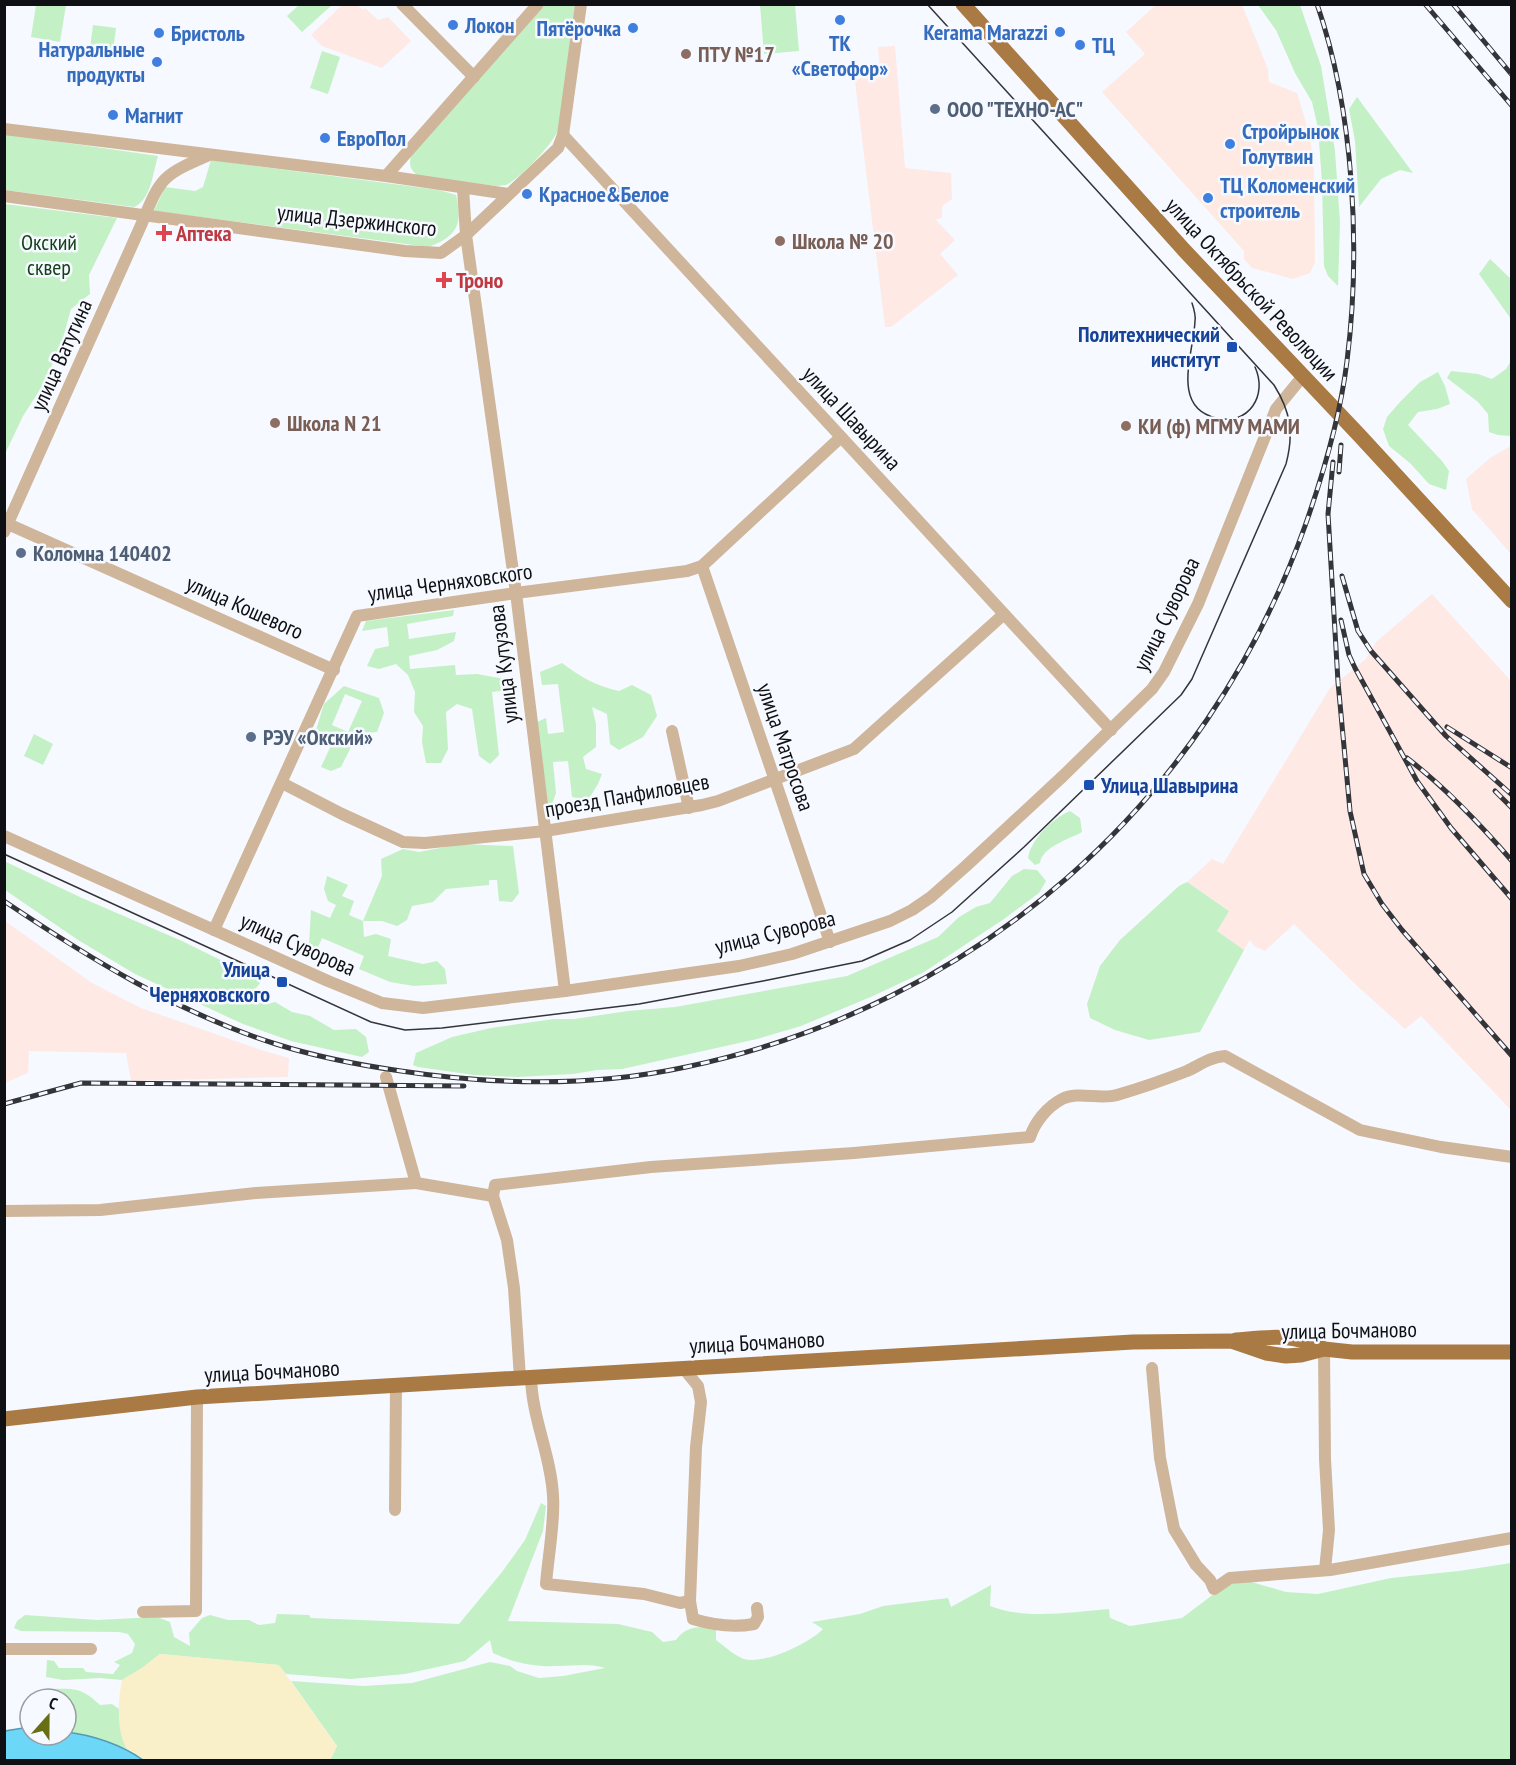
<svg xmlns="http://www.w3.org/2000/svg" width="1516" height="1765" viewBox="0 0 1516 1765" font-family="'PT Sans Narrow',sans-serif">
<rect width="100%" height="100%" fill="#f6f9ff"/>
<!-- commercial -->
<polygon fill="#feeae2" points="1157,4 1242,5 1268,69 1269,82 1297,93 1310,136 1314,171 1315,262 1310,273 1293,279 1252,268 1244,259 1244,251 1102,92 1145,54 1126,32"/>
<!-- industrial -->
<g fill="#fee9e5">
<polygon points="342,5 357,5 363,10 365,8 378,20 388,17 411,41 382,68 322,46 311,35"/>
<polygon points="895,46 905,168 951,173 952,199 942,206 942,218 935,219 955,240 940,254 958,275 891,327 885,327 855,81 866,75 880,73 878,47"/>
<polygon points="1511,446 1511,554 1472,509 1466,479 1490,458"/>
<polygon points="1432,594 1511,681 1511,1110 1421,1016 1405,1029 1355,984 1294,924 1265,951 1254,946 1250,940 1244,950 1217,931 1228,910 1187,882 1212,859 1223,864 1330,688 1366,659 1376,642"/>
<polygon points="5,921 92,983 141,1008 264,1051 289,1058 288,1077 131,1081 126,1053 29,1051 28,1073 5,1083"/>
</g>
<!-- green -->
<g fill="#c4f0c5" fill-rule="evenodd">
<polygon points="36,5 66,5 60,42 31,37"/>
<polygon points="299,5 299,4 332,5 302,32 287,16"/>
<path d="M545,5H575L559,128C554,143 520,179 506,185C504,185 498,186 496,186L421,177C412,173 408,166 411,156Z"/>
<polygon points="760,5 795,5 799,51 764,54"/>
<polygon points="1258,5 1300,5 1321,66 1335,151 1340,222 1338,286 1328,276 1324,266 1322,182 1318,128 1312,102 1295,73 1276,30"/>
<polygon points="93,25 116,28 112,59 89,56"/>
<polygon points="322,51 340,57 328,94 310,88"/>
<polygon points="1357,97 1413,173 1400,170 1381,179 1359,207 1355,141 1349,109"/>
<path d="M5,134L158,156C153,172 151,200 134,207L5,190Z"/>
<path d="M211,160L439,190L456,195C463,225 457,236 429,247L154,211L165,187L195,191L203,187Z"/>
<polygon points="5,204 117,218 89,275 90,294 71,309 61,345 43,385 23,416 5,454"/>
<polygon points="1490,259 1511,279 1511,319 1479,274"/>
<polygon points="1511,361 1511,436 1498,435 1489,432 1488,414 1478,402 1447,378 1451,371 1478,374 1492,379 1506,369"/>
<polygon points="1438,372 1445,386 1450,404 1437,409 1418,412 1408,425 1442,461 1449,471 1446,490 1429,484 1410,463 1389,446 1383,429 1387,417 1400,402 1420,382"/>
<polygon points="454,610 453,616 407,624 409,639 456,632 454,641 437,650 409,656 410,669 455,665 456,675 477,674 505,679 507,690 492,692 499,755 490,764 479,756 472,709 457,704 446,712 448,749 441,763 426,763 422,742 423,726 414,712 415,692 408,675 396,664 379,669 367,666 375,649 389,646 387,627 362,631 366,621"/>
<path d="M562,663C580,677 597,686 619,691L632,685L651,695L657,716L643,737L619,750L610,744L607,714L592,707L596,724V747L583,757L586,769L602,774L598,784L588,800L572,797L568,761L553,762L556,793L552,804L548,805L537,722L546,718L548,734L564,732L558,684L542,685L540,672Z"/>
<path d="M344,686L379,698L384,713L377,732L361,734L351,747L341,767L331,771L321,767L334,739L316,730L324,704ZM345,694L362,701L348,732L332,725Z"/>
<polygon points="34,734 53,744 43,765 24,756"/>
<path d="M1070,811L1080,818L1082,832C1068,840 1043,846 1040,863L1035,865L1028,858C1031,839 1053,818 1070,811Z"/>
<polygon points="461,844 513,846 519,893 512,902 499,901 497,880 489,880 489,885 446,889 433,902 412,906 407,920 397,926 382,921 363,921 364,937 376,934 391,939 388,956 423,964 437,961 445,969 447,984 414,986 390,982 359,969 364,956 322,938 316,952 309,945 311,910 330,918 336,905 328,901 324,889 327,876 348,885 342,896 354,901 349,915 363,921 382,876 381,859 403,849 419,852"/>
<polygon points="4,861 82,898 182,941 253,976 260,983 250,996 268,1004 275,1002 292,1012 310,1016 334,1030 356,1029 366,1037 369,1052 362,1057 291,1041 243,1024 135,974 78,940 5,890"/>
<polygon points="1024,869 1037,870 1046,881 1039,893 1004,919 924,972 873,996 801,1026 757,1039 622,1069 597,1070 573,1074 518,1077 474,1075 418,1067 413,1065 416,1053 452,1037 491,1028 554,1019 574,1019 628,1011 675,1007 847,976 938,937 959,917 976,907 990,903 1012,876"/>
<polygon points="1187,882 1229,911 1217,931 1244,950 1200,1032 1149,1040 1115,1030 1090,1018 1087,1004 1100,966 1120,940 1179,886"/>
<path d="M541,1503L546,1506L543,1531L508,1621L618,1624L652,1632L663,1642L676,1640C687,1625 699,1627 716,1628V1640C724,1646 735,1656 744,1659C764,1665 810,1643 823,1629L812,1622L860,1614L883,1606L948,1598L951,1607L991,1585L990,1606C1026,1620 1072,1612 1109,1609L1110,1618L1130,1626L1182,1618L1223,1587L1245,1580L1286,1592L1318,1594L1391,1578L1459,1571L1511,1563V1760H330L337,1746L291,1681L363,1686L412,1683L490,1662L510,1666L517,1671L539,1678L563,1676L605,1668C587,1663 576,1666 558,1666C535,1667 514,1663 493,1653L490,1640L465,1661L405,1674L351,1679L286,1674L278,1665L160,1654L142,1668L122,1680L100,1678L63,1680L46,1677L47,1660L54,1661L59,1668H83L86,1672L113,1674L120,1665L114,1662L132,1653L135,1644L128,1634L119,1632L21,1631L14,1628L17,1621L25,1615L97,1620L157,1617L170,1622L174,1637L190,1646L189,1633L202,1618L210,1615L228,1620H249L259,1625L275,1623L277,1614L309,1615L311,1618L459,1624L502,1572L525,1540Z"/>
<path d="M52,1689C76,1688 83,1689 100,1705L112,1704L119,1709L121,1731L128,1749L77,1733L66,1732V1699H48Z"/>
</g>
<!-- sand -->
<path fill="#f9efc9" d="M160,1654L279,1665L337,1746L330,1760H143C139,1757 131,1753 127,1749C116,1732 118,1699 122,1680L142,1668Z"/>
<!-- water -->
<path fill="#6dd7f8" stroke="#519bb3" stroke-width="1.5" d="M29,1727L30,1735H66V1732C93,1735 122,1745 143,1760H5V1731Z"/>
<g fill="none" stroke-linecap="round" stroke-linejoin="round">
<!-- minor -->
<g stroke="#cfb599" stroke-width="12">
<polyline points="402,4 474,77"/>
<polyline points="4,129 386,176 538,4"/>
<polyline points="563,135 1111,730"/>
<polyline points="386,176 508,194"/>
<polyline points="463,188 466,235 516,593 565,991"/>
<polyline points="4,196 405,251 441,253 466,235 558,148 563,135 581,4"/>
<polyline points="8,524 334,670"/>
<path d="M4,532L142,223C161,176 163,175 209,155"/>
<polyline points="702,566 830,942"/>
<polyline points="672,731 689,808"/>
<polyline points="282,783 342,814 403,842 425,843 545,831 702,805 718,801 854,749 1004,614"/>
<polyline points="4,836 328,981 382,1003 423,1008 565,991 739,966 792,954 890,921 912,910 931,897 966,866 1063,776 1152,689 1164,672 1198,604 1276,409 1303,376"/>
<polyline points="214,930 357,616 516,593 687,571 702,566 841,437"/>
<polyline points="386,1077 416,1183 493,1196 507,1240 514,1288 520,1378"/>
<path d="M493,1196L495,1185L651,1167L854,1153L1030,1137C1035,1122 1047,1107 1062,1099C1078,1091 1100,1100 1117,1095C1141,1088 1164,1080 1187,1071C1200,1065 1210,1057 1225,1056L1360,1130L1441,1147L1512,1157"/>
<polyline points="4,1211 100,1210 256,1193 416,1183"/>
<polyline points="1324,1349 1325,1459 1329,1530 1325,1570"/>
<polyline points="1152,1368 1160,1458 1174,1529 1196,1565 1210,1580 1214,1589 1230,1578 1330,1570 1512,1538"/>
<path d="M531,1377C532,1419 551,1455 553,1496C555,1521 548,1557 546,1584L644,1594L680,1603L690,1601L696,1447L701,1402L698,1386L684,1369"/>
<polyline points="395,1510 396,1386"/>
<path d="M690,1601L693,1619C713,1625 733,1628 754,1624L758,1617L757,1608"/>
<polyline points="143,1612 196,1611 197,1397"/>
<polyline points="4,1649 91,1649"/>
</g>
<!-- major -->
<g stroke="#a97a44" stroke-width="15">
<polyline points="963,4 1184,250 1360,436 1512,601"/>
<path d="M1236,1340C1271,1337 1292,1333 1324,1349"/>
<polyline points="4,1419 197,1397 1133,1342 1231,1341 1266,1353 1286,1356 1301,1355 1324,1349 1352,1352 1512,1352"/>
</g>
<!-- tram -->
<g stroke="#343539" stroke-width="1.5">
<path d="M1192,303C1194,309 1196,315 1195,321C1194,352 1170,407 1216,418C1249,426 1268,395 1255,367"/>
<path d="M4,854L371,1022L405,1030L442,1028L639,1004L763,981L862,961L910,940L952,912L1024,847L1181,695L1192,679L1286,464C1294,434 1291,412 1274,385L927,4"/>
</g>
<!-- rail casing -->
<g stroke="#343539" stroke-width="5">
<g id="rail">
<polyline points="1425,4 1512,106"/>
<polyline points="1453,4 1512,75"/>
<polyline points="1333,462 1328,514 1338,682 1350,811 1364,874 1382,904 1402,930 1512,1056"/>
<polyline points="1339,472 1341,445"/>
<polyline points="1342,576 1358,631 1371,651 1446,736 1512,795"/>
<polyline points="1341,620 1349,655 1355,668 1417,781 1451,828 1512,899"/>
<polyline points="1447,727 1512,768"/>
<path d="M1407,758C1446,788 1480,824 1512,861"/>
<polyline points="1495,791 1512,808"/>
<path d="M4,901C89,958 178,1013 276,1044C317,1057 359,1065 401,1071C494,1085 593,1087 686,1067C976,1006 1206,804 1305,526C1324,472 1340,418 1347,361C1361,250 1354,111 1317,4"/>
<polyline points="4,1104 81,1083 464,1086"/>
</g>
</g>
<!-- rail -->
<use href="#rail" stroke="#f6f9ff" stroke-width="3" stroke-dasharray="9" stroke-linecap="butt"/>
</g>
<!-- markers -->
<g fill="#3f7fe0" stroke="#f6f9ff" stroke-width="2">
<circle cx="840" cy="20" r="6"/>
<circle cx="453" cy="25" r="6"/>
<circle cx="633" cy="28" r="6"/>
<circle cx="1060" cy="32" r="6"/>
<circle cx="159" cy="33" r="6"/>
<circle cx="1080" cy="45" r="6"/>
<circle cx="157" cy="62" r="6"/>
<circle cx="113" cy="115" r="6"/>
<circle cx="325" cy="138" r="6"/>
<circle cx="1230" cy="144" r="6"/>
<circle cx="527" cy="194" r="6"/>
<circle cx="1208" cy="198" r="6"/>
</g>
<g fill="#8d6e63" stroke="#f6f9ff" stroke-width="2">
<circle cx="686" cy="54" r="6"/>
<circle cx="780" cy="241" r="6"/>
<circle cx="275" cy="423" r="6"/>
<circle cx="1126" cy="426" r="6"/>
</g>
<g fill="#5c6f8a" stroke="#f6f9ff" stroke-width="2">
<circle cx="935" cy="109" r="6"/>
<circle cx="21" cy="553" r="6"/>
<circle cx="251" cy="737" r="6"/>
</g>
<g fill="#e0444e" stroke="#f6f9ff" stroke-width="2">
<path d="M161 224h6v6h6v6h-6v6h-6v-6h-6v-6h6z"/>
<path d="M441 271h6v6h6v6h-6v6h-6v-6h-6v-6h6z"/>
</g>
<g fill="#1a4fb4" stroke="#f6f9ff" stroke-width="2">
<rect x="1226" y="341" width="12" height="12" rx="3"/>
<rect x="1083" y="779" width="12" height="12" rx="3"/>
<rect x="276" y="976" width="12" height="12" rx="3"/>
</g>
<g text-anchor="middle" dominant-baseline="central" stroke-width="5" stroke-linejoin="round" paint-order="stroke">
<!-- shop labels -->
<g font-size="22" font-weight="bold" fill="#366cbe" stroke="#f6f9ff" text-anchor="start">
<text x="465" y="25">Локон</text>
<text x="621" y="28" text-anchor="end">Пятёрочка</text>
<text x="1048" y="32" text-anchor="end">Kerama Marazzi</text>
<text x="171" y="33">Бристоль</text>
<text x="840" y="43" text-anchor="middle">ТК<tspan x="840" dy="25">«Светофор»</tspan></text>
<text x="1092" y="45">ТЦ</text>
<text x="145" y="49" text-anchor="end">Натуральные<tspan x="145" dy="25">продукты</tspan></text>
<text x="125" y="115">Магнит</text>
<text x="1242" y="131">Стройрынок<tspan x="1242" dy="25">Голутвин</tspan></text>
<text x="337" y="138">ЕвроПол</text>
<text x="1220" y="185">ТЦ Коломенский<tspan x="1220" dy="25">строитель</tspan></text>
<text x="539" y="194">Красное&amp;Белое</text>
</g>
<!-- education labels -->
<g font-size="22" font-weight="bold" fill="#785e54" stroke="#f6f9ff" text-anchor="start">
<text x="698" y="54">ПТУ №17</text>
<text x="792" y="241">Школа № 20</text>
<text x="287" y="423">Школа N 21</text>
<text x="1138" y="426">КИ (ф) МГМУ МАМИ</text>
</g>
<!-- service labels -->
<g font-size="22" font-weight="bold" fill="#4e5e75" stroke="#f6f9ff" text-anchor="start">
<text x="947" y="109">ООО "ТЕХНО-АС"</text>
<text x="33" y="553">Коломна 140402</text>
<text x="263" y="737">РЭУ «Окский»</text>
</g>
<!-- street labels -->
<g font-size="22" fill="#0f1013" stroke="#f6f9ff">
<text transform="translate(357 220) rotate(6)">улица Дзержинского</text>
<text transform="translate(1252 289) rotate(47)">улица Октябрьской Революции</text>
<text transform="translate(61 355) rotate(-66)">улица Ватутина</text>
<text transform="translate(852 418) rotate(47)">улица Шавырина</text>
<text transform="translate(450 582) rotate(-8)">улица Черняховского</text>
<text transform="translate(245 607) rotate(24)">улица Кошевого</text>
<text transform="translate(1166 614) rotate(-64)">улица Суворова</text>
<text transform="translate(503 664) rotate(-97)">улица Кутузова</text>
<text transform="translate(786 747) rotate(71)">улица Матросова</text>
<text transform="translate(627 795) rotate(-10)">проезд Панфиловцев</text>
<text transform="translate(775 932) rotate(-14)">улица Суворова</text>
<text transform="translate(298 944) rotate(24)">улица Суворова</text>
<text transform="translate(1349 1330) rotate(-1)">улица Бочманово</text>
<text transform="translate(757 1342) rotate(-3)">улица Бочманово</text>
<text transform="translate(272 1371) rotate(-3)">улица Бочманово</text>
</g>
<!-- health labels -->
<g font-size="22" font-weight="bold" fill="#be3a42" stroke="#f6f9ff" text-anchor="start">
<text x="176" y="233">Аптека</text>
<text x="456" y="280">Троно</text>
</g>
<!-- park labels -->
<g font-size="22" fill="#123f17" stroke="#f6f9ff">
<text x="49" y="242">Окский<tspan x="49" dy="25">сквер</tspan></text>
</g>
<!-- transit labels -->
<g font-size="22" font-weight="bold" fill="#164399" stroke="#f6f9ff" text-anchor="end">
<text x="1220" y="334">Политехнический<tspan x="1220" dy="25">институт</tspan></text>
<text x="1101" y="785" text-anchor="start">Улица Шавырина</text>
<text x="270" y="969">Улица<tspan x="270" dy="25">Черняховского</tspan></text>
</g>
</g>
<!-- border -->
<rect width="1516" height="1765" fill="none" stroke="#0f1013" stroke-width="12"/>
<!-- north arrow -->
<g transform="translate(48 1717) rotate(21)"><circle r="28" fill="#f6f9ff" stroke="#9a9ca1" stroke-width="1.5"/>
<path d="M0-4.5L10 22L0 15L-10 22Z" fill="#686e14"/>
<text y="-9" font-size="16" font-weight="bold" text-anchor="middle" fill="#0f1013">С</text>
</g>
</svg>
